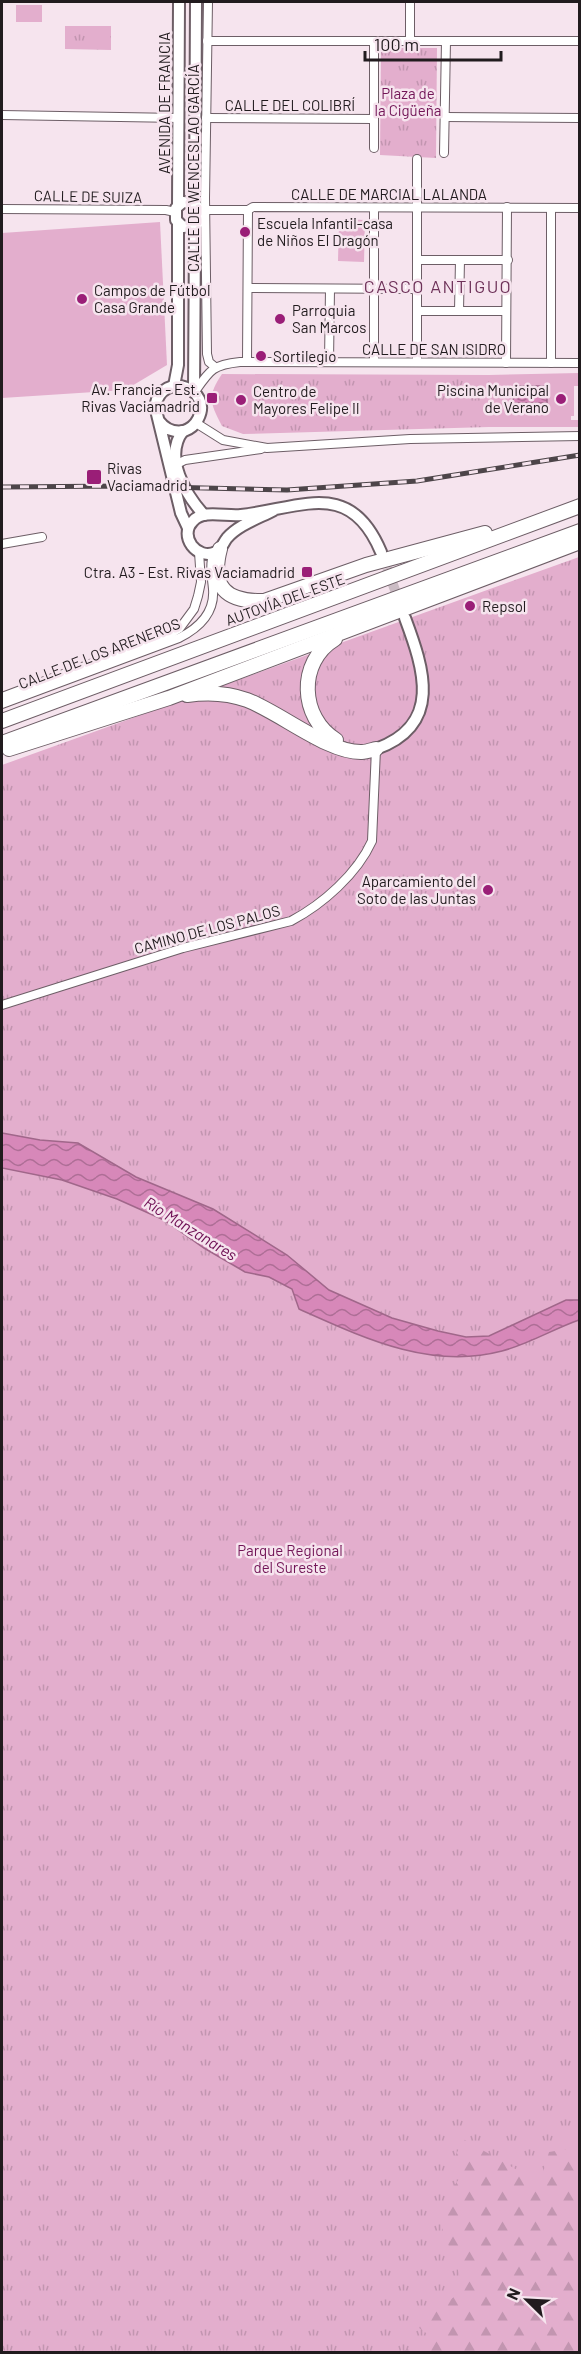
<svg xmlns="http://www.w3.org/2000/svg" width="581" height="2354" viewBox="0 0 581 2354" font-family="Barlow,sans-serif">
<defs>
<pattern id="grass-tufts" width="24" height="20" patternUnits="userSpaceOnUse" patternTransform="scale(1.5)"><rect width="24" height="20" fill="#e3aecd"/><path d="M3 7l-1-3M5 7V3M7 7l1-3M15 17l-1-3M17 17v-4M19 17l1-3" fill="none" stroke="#c295b0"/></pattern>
<pattern id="forest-firs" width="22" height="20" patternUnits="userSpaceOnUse" patternTransform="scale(1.5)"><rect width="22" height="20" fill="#e3aecd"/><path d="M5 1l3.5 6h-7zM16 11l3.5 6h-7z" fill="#c295b0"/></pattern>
<pattern id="water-waves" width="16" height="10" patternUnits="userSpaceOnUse" patternTransform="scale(1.5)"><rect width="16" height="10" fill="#d788b9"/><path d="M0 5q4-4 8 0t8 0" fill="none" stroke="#ae6e96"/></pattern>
</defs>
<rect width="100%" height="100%" fill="#f6e4ee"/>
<!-- grass -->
<g fill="url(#grass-tufts)">
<polygon points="65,26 111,26 111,50 65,49"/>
<polygon points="381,48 437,48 436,158 380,155"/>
<path d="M222,374L489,375V427L243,434L222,426C210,403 207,396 222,374Z"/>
<polygon points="579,557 579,2352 2,2352 2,765"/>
</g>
<!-- forest -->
<polygon fill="url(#forest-firs)" points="463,2139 540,2183 549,2152 579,2147 579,2352 401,2352 433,2338 415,2325 465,2289 436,2212 459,2179 455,2157"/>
<!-- pitch -->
<g fill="#e3aecd">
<rect x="16" y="5" width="26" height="17"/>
<polygon points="339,219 365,220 364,262 338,261"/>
<polygon points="160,222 167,365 125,390 2,398 2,233"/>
<polygon points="579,373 579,386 574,386 574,416 571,416 571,420 579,420 579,427 489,427 489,375"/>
</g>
<!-- water -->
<g fill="url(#water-waves)" stroke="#a0678a" stroke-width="1.5">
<polygon points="514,386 547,386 547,403 513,403"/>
<path d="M2,1133L40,1140L78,1143L136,1177L213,1209L287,1255L329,1290L392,1318L438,1331L466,1337L489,1336L566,1300H579V1320C553,1329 529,1344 502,1351C430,1370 364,1338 299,1309L292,1289L269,1277L245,1272L204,1248L164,1220L117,1199L62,1180L2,1168Z"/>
</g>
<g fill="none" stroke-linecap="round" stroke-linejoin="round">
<!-- secondary-tunnel -->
<polyline stroke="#cbbcc4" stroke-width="10" stroke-dasharray="10 5" stroke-linecap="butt" points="382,554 400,604"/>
<!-- street casing -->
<g stroke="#6d5e66" stroke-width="10">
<g id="street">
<polyline points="208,2 205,198 207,354 209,362 215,367"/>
<polyline points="410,2 410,41"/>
<polyline points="207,41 580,41"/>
<polyline points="2,115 179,118"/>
<polyline points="445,117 580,118"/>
<polyline points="206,118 374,119"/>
<polyline points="374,148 374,41"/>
<polyline points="444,153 446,41"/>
<polyline points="417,159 417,362"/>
<polyline points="2,209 166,210 175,212"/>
<polyline points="200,210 248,210 253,207 580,208"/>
<polyline points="417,260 508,260"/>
<polyline points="249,288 418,289"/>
<polyline points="418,311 506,311"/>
<polyline points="459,311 460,260"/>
<polyline points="247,362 248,210"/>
<polyline points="329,362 330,289"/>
<polyline points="374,362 374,208"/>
<polyline points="506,363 507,207"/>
<polyline points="551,363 551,208"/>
<path d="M194,393C210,370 212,365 240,362L580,363"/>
<polyline points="196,423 223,440 267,448 410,439 580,436"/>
<polyline points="177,464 185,460 261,449"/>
<polyline points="2,544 42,537"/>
<polyline points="2,697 133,648 172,633 180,628 194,609 198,596 201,582 199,552"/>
<path d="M2,704L179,638C199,628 215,613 213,589C212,578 210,570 212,559"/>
<path d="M2,1005L183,948L291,921C323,904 357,874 372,841L376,749"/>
</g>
</g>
<!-- secondary casing -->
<g stroke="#6d5e66" stroke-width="14">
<g id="secondary">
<polyline points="195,203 196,2"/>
<polyline points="178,205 179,2"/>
<polyline points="174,386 178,365 178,223"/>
<polyline points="194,392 195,230 201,214 195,203 183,202 176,208 176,220 183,227 195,225"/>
<path d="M159,421C165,429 174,433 184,431C190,429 195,425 198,419C214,389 163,369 155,406L181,513L188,528"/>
<path d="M183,431C163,457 186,495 204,515"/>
<path d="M274,510C259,518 238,525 227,538C223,543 222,549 216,552C197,561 178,536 193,521C203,509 227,517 241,515C302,508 350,478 381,552"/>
<path d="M376,749C443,725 424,669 405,618"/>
</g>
</g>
<!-- highway casing -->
<g stroke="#6d5e66" stroke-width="16">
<g id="highway">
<path d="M220,549C210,587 226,602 264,601L366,565L485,533"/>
<path d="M335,639C297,662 300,718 336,740"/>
<path d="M187,695C208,692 228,693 247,700C281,713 328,753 362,752C366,752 372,750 376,749"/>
<polyline points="2,721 580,506"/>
<polyline points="2,743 580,531"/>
<polyline points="9,749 169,698 580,542"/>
</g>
</g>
<!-- street -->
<use href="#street" stroke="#fff" stroke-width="8"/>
<!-- secondary -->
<use href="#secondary" stroke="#fff" stroke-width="10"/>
<!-- highway -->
<use href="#highway" stroke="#fff" stroke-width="14"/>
<!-- rail casing -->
<g stroke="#4d4549" stroke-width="5">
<polyline id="rail" points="2,487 122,486 287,490 417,481 580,455"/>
</g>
<!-- rail -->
<use href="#rail" stroke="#f6e4ee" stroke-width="3" stroke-dasharray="9" stroke-linecap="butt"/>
</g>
<!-- markers -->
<g fill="#9a1e77" stroke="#f6e4ee" stroke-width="2">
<circle cx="245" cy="232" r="6"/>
<circle cx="82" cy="299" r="6"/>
<circle cx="280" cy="319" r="6"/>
<circle cx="261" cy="356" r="6"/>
<rect x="206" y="392" width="12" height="12" rx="3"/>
<circle cx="561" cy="399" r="6"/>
<circle cx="241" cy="400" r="6"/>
<rect x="86" y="469" width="16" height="16" rx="3"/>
<rect x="301" y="566" width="12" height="12" rx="3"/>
<circle cx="470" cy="606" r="6"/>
<circle cx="488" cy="890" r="6"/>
</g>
<g text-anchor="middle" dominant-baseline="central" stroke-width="5" stroke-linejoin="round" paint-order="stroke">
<!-- park labels -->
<g font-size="15" fill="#721557" stroke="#f6e4ee">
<text x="408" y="93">Plaza de<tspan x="408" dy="17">la Cigüeña</tspan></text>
<text x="290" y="1550">Parque Regional<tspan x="290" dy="17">del Sureste</tspan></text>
</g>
<!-- street labels -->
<g font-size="15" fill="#211b1e" stroke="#f6e4ee">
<text transform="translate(164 103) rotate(-90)">AVENIDA DE FRANCIA</text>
<text x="290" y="105">CALLE DEL COLIBRÍ</text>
<text transform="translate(193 168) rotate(-90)">CALLE DE WENCESLAO GARCÍA</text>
<text x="389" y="194">CALLE DE MARCIAL LALANDA</text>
<text transform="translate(88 196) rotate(1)">CALLE DE SUIZA</text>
<text x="434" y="349">CALLE DE SAN ISIDRO</text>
<text transform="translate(285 599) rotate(-20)">AUTOVÍA DEL ESTE</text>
<text transform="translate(99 653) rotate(-21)">CALLE DE LOS ARENEROS</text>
<text transform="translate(207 929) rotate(-15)">CAMINO DE LOS PALOS</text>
</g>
<!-- poi labels -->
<g font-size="15" fill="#211b1e" stroke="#f6e4ee" text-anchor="start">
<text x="257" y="223">Escuela Infantil-casa<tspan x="257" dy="17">de Niños El Dragón</tspan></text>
<text x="94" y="290">Campos de Fútbol<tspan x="94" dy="17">Casa Grande</tspan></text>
<text x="292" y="310">Parroquia<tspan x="292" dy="17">San Marcos</tspan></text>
<text x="273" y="356">Sortilegio</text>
<text x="200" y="389" text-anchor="end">Av. Francia - Est.<tspan x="200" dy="17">Rivas Vaciamadrid</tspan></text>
<text x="549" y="390" text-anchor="end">Piscina Municipal<tspan x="549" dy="17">de Verano</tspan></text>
<text x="253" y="391">Centro de<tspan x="253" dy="17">Mayores Felipe II</tspan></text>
<text x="107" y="468">Rivas<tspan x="107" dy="17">Vaciamadrid</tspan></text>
<text x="295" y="572" text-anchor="end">Ctra. A3 - Est. Rivas Vaciamadrid</text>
<text x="482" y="606">Repsol</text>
<text x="476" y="881" text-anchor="end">Aparcamiento del<tspan x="476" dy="17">Soto de las Juntas</tspan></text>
</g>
<!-- water labels -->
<g font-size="16" font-style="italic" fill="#6d0e53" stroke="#f6e4ee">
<text transform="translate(191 1228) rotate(32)">Río Manzanares</text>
</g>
<!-- quarter labels -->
<g font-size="18" letter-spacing="1.5" fill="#6d3158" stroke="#f6e4ee">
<text x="438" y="286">CASCO ANTIGUO</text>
</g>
</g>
<!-- border -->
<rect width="581" height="2354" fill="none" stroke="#211b1e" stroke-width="6"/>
<!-- north arrow -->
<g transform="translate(527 2300) rotate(294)" stroke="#f6e4ee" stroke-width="4.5" paint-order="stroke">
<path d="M0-4.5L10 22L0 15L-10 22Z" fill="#211b1e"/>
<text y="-9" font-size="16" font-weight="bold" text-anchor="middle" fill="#211b1e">N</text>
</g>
<!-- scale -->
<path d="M365 51v9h136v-9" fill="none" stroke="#211b1e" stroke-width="3"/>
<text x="374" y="51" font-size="18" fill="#211b1e" stroke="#f6e4ee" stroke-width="4.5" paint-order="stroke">100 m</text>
</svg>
